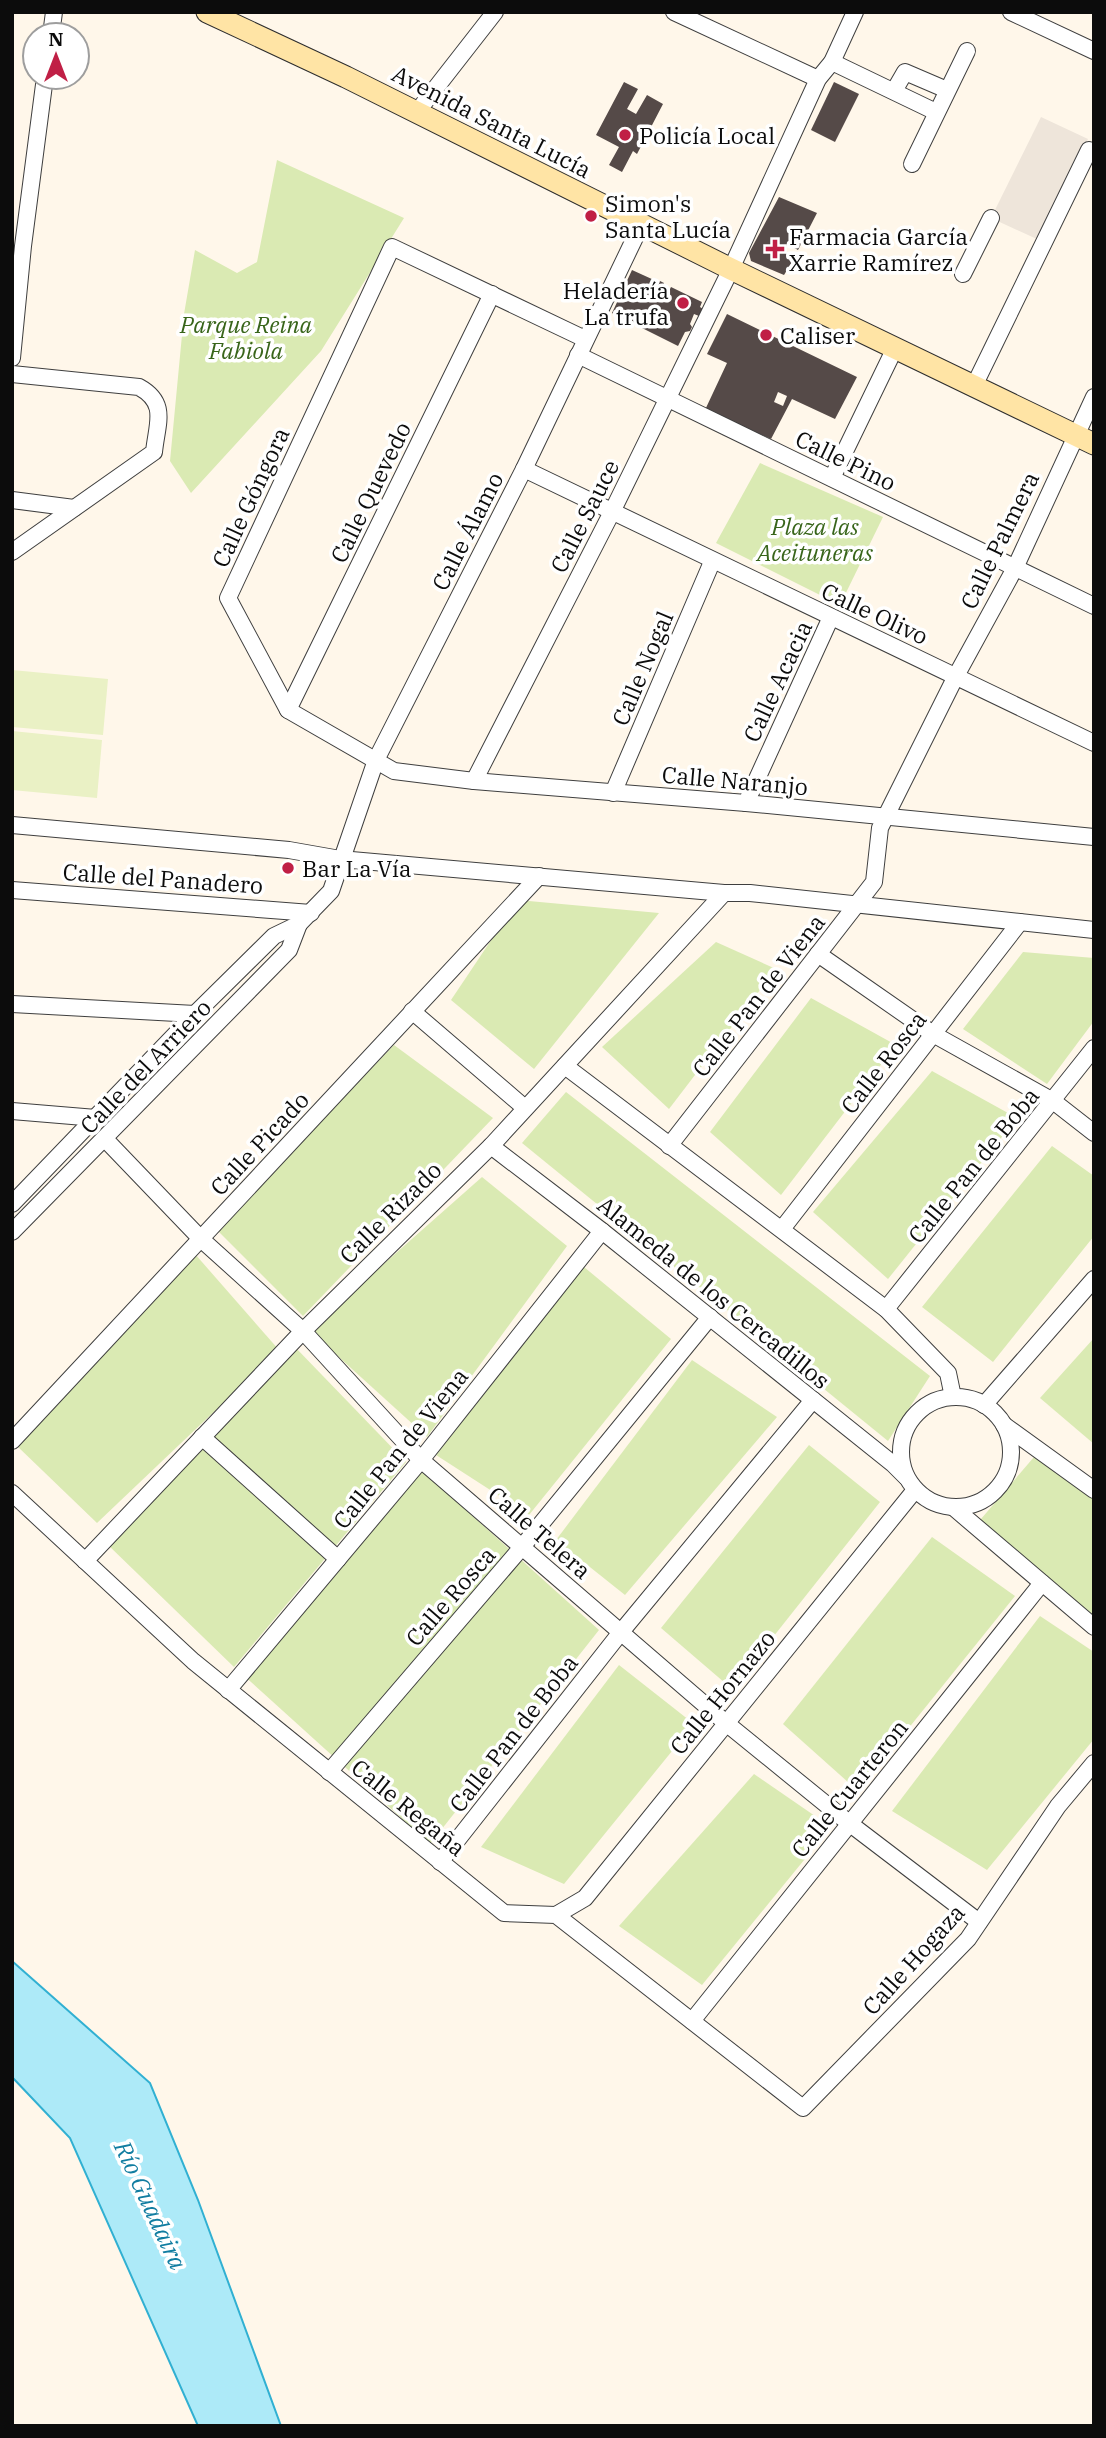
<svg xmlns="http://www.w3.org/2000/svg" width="1106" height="2438" viewBox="0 0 1106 2438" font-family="'IBM Plex Serif',serif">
<rect width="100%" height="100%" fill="#fff7ea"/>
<!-- green -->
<g fill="#daeab3">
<polygon points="277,160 404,218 321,351 191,493 170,461 184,314 195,250 237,273 257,262"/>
<polygon points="760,463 883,517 840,605 716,543"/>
<polygon points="518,900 659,913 534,1069 451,1000"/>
<polygon points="716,942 776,969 669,1109 602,1047"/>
<polygon points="1023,952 1094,958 1094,1021 1047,1084 963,1029"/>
<polygon points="811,998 896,1045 781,1195 710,1132"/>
<polygon points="394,1045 493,1118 303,1316 216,1229"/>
<polygon points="932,1071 1017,1118 888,1279 813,1212"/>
<polygon points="566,1092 930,1376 888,1441 522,1143"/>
<polygon points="1052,1146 1094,1176 1094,1236 993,1362 922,1307"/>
<polygon points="482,1177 567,1246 427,1437 309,1330"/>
<polygon points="195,1254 279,1350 97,1523 16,1445"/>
<polygon points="584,1267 671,1339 529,1515 436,1455"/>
<polygon points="1094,1338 1094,1444 1040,1398"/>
<polygon points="294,1346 406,1462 234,1667 107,1544"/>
<polygon points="692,1360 777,1417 625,1595 556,1540"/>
<polygon points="809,1445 880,1502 732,1689 661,1628"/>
<polygon points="1040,1450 1094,1490 1094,1626 975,1526"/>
<polygon points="416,1465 599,1630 430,1844 241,1673"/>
<polygon points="932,1537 1015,1596 858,1791 783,1724"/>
<polygon points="1040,1616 1094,1652 1094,1739 987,1870 892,1811"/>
<polygon points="619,1665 694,1724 564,1884 481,1847"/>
<polygon points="754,1774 831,1827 702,1985 619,1926"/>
</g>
<!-- pitch -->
<g fill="#eaf1c5">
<polygon points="12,670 108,679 103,735 12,727"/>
<polygon points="12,731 102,740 97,798 12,790"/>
</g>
<!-- plaza -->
<polygon fill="#eee5da" points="1041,117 1088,139 1039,240 991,218"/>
<!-- water -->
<polygon fill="#adeaf8" stroke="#31b0d2" stroke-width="2" points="12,1961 150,2083 198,2200 281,2426 198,2426 70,2138 12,2077"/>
<!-- building -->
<g fill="#554a48" fill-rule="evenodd">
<polygon points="624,82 638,89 627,109 636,114 647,95 663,104 637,154 633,151 622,172 609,165 619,147 596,135"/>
<polygon points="834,82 859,94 835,142 811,130"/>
<polygon points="779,197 817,213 798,250 787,244 783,252 795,257 784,275 751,261 749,253"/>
<polygon points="632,270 654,280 652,285 657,287 660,281 664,283 662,288 669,291 671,287 702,302 700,307 703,309 699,316 694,314 690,324 692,327 690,331 685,332 678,346 612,313"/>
<path d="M727,314L857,377L835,419L792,399L771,439L705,410L727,363L707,354ZM778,392L787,396L783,406L774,402Z"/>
</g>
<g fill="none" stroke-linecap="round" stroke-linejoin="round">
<!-- street casing -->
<g stroke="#3f3f3f" stroke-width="18">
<g id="street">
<polyline points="674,12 818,79"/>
<polyline points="1011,12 1094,51"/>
<polyline points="51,35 54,12"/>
<polyline points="832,62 936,112"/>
<polyline points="894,91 905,72 947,90"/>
<polyline points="417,112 495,12"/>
<polyline points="912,164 967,51"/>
<polyline points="963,274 991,218"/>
<polyline points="585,339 392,247 228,598 288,710 394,771 474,781 746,803 1094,837"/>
<polyline points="578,355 1094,606"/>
<polyline points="12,358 23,246 45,77"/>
<path d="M12,374L139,387C168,403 157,423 154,452L12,552"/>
<polyline points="974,386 1089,150 1094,152"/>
<polyline points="524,469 1094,743"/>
<polyline points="832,478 895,348"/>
<polyline points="12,500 74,508"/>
<polyline points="288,710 492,294"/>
<polyline points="474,781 612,512 731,269 818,79 832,62 855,12"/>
<polyline points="613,793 712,562"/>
<polyline points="746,803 831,617"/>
<polyline points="12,825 289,850 340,859 724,893 750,893 1094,930"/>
<polyline points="12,890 311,913"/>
<polyline points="818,954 933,1034 1053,1101 1094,1133"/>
<polyline points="12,1004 195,1014"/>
<polyline points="412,1011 525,1108"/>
<polyline points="565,1066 886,1309 948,1373 953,1397"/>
<polyline points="12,1111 96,1118"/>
<polyline points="105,1139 201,1239 303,1331 421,1460 726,1723 849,1823 979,1922"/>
<polyline points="491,1146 602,1231 893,1464 906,1477"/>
<polyline points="669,1146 874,882 880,828 956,676 1015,568 1094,397"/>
<polyline points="12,1204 195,1014 274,936 299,924 331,891 376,760 524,469 641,225"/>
<polyline points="782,1229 1020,922"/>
<polyline points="12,1232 289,950 299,924"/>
<polyline points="886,1309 1094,1048"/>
<circle cx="956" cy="1452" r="55"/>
<polyline points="984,1405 1094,1279"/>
<polyline points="1004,1425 1094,1490"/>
<polyline points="202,1437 338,1559"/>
<polyline points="12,1441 539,876"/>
<polyline points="12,1493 193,1661 504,1913 556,1915 803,2108 968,1939 1058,1806 1094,1763"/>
<polyline points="953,1507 1094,1627"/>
<polyline points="85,1561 303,1331 491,1146 724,893"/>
<polyline points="228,1690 421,1460 602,1231"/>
<polyline points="329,1772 522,1547 710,1317"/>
<polyline points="440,1862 621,1632 813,1400"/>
<polyline points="556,1915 585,1898 915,1490"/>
<polyline points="692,2021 1042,1583"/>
</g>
</g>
<!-- secondary casing -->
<g stroke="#2e2e2e" stroke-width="23">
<polyline id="secondary" points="207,12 346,77 731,269 1094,444"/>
</g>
<!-- street -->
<use href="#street" stroke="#fff" stroke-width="16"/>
<!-- secondary -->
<use href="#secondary" stroke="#ffe4a5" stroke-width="21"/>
</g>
<!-- markers -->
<g fill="#c01f45" stroke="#fff" stroke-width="2.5">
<circle cx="625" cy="135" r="7"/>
<circle cx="591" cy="216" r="7"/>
<path d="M771.5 238.5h7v7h7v7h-7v7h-7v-7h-7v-7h7z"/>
<circle cx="683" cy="303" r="7"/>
<circle cx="766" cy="335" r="7"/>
<circle cx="288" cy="868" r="7"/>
</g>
<g text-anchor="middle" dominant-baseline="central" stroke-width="7" stroke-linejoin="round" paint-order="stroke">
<!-- street labels -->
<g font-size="23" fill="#0c0c0c" stroke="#fff">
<text transform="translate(492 121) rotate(27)">Avenida Santa Lucía</text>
<text transform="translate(846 460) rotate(26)">Calle Pino</text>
<text transform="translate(370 492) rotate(-64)">Calle Quevedo</text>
<text transform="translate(250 497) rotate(-65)">Calle Góngora</text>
<text transform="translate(584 516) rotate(-63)">Calle Sauce</text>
<text transform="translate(467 531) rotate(-63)">Calle Álamo</text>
<text transform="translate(999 540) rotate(-64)">Calle Palmera</text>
<text transform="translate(875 613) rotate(25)">Calle Olivo</text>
<text transform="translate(642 668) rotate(-67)">Calle Nogal</text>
<text transform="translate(777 681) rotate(-65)">Calle Acacia</text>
<text transform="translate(735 780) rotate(5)">Calle Naranjo</text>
<text transform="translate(163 878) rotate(4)">Calle del Panadero</text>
<text transform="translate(758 995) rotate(-52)">Calle Pan de Viena</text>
<text transform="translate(883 1062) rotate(-52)">Calle Rosca</text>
<text transform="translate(145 1066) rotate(-46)">Calle del Arriero</text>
<text transform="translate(259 1143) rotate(-47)">Calle Picado</text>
<text transform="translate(973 1165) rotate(-51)">Calle Pan de Boba</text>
<text transform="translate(390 1212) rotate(-45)">Calle Rizado</text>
<text transform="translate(714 1292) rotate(39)">Alameda de los Cercadillos</text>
<text transform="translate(400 1448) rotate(-51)">Calle Pan de Viena</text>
<text transform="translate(540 1532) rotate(41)">Calle Telera</text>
<text transform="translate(450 1596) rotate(-49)">Calle Rosca</text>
<text transform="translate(722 1692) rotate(-51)">Calle Hornazo</text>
<text transform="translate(513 1733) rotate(-52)">Calle Pan de Boba</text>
<text transform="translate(849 1788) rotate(-51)">Calle Cuarteron</text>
<text transform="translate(409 1807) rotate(39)">Calle Regaña</text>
<text transform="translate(913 1959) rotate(-48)">Calle Hogaza</text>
</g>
<!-- poi labels -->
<g font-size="23" fill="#0c0c0c" stroke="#fff" text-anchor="start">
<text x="639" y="135">Policía Local</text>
<text x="605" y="203">Simon's<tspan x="605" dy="26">Santa Lucía</tspan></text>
<text x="789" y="236">Farmacia García<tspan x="789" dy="26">Xarrie Ramírez</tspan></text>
<text x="669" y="290" text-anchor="end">Heladería<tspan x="669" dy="26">La trufa</tspan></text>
<text x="780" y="335">Caliser</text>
<text x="302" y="868">Bar La Vía</text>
</g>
<!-- park labels -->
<g font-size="23" font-style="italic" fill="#38651a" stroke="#fff">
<text x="246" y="324">Parque Reina<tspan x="246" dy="26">Fabiola</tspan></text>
<text x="815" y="526">Plaza las<tspan x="815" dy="26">Aceituneras</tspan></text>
</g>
<!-- water labels -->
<g font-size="24" font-style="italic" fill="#117da1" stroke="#fff">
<text transform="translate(151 2205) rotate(65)">Río Guadaira</text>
</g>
</g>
<!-- border -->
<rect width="1106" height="2438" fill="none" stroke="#0c0c0c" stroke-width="28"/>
<!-- north arrow -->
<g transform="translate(56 56)"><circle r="33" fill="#ffffff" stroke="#9e9e9e" stroke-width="2"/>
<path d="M0-5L12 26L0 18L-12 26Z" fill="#c01f45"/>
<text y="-10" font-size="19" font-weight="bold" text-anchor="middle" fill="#0c0c0c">N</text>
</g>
</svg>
